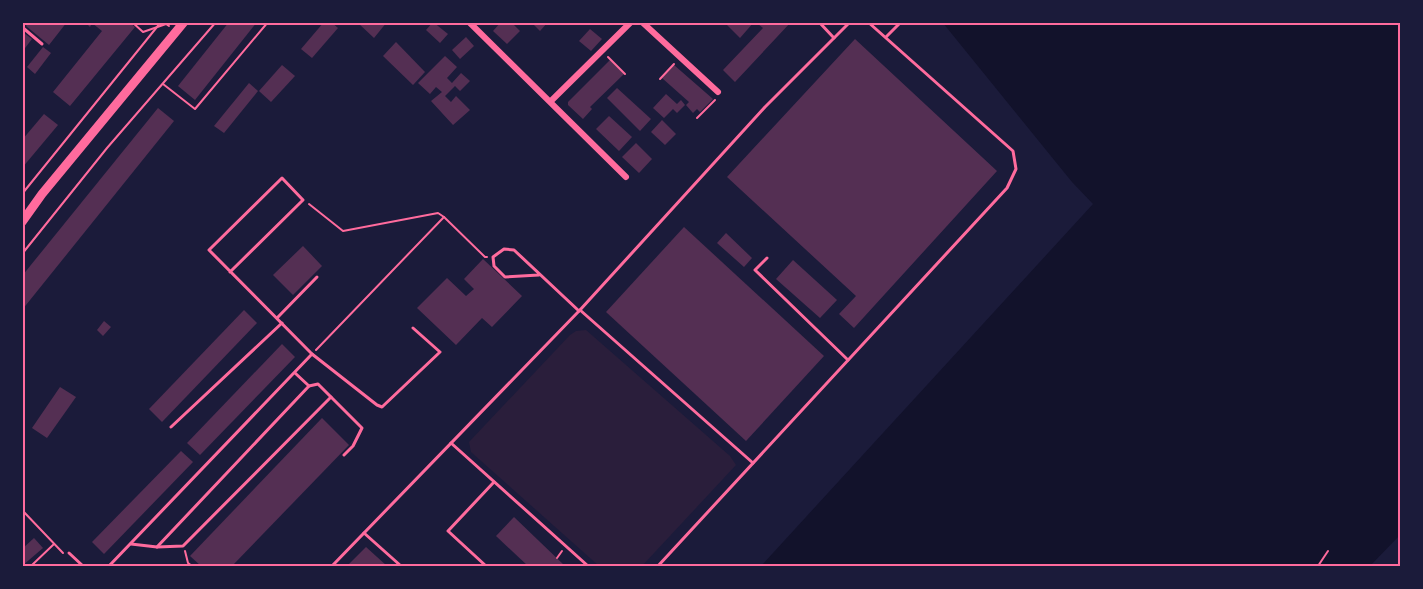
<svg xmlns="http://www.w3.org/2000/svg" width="1423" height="589" viewBox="0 0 1423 589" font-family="'Source Serif 4',serif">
<rect width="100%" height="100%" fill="#1b1b3a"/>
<!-- green -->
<polygon fill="#2a1e3b" points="586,330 730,456 736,465 642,566 599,566 471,452 469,442 570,335 576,331"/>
<!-- water -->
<polygon fill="#12122b" points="943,23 1400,23 1400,535 1370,566 761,566 1093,204 1072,182"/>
<!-- building -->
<g fill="#542f53">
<polygon points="29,22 67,22 49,45 26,26"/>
<polygon points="85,22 129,22 135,27 70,106 53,92 102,31 92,23 90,27"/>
<polygon points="229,22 257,22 195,100 178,86"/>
<polygon points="324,22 331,22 338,28 312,58 301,49"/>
<polygon points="357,22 387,22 374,38"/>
<polygon points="433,22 448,34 440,43 426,30"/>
<polygon points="501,22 511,22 520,31 507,44 493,31"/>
<polygon points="531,22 548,22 540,31"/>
<polygon points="724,22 754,22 740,38"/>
<polygon points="759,22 791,22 735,82 723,70 763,28 758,24"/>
<polygon points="590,29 602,39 591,51 579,41"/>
<polygon points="24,33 32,39 22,52 22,35"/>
<polygon points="466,37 474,46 460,59 452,50"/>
<polygon points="855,39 997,171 854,328 839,314 856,296 727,177"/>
<polygon points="396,42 425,72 413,85 383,56"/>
<polygon points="43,47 51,53 35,74 27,67"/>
<polygon points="445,56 457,67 447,78 452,83 461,73 470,81 460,91 455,86 445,96 451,102 456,96 470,110 453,125 431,101 442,92 436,87 430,94 418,83"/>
<polygon points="610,60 624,74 590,107 592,109 583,119 568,105 568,102"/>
<polygon points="282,65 295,76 271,102 259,91"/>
<polygon points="674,65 713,99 700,112 697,109 693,113 686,105 689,102 662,78"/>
<polygon points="249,83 258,91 224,133 214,126"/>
<polygon points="617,88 651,119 640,131 607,98"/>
<polygon points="666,94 677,104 681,100 685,105 677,113 673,109 664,118 653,108"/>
<polygon points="158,108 174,121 22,310 22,276"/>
<polygon points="44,114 58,125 22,168 22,140"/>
<polygon points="609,116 632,137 619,151 596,129"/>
<polygon points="662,120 676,134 665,145 651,132"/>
<polygon points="636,143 652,159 639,173 622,157"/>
<polygon points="684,227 824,356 746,441 606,312"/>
<polygon points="726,233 752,258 744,267 717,243"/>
<polygon points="303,246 322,266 293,295 273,275"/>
<polygon points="483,259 522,296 492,327 482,318 456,345 417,308 447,278 466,296 474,289 464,279"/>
<polygon points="793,260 837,300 820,318 776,279"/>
<polygon points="244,310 257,323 162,422 149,409"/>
<polygon points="104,321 111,327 103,336 97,330"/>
<polygon points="282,344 295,357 200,455 187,443"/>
<polygon points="60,387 76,397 47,438 32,428"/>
<polygon points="322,418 349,445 232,566 201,566 190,556"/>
<polygon points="181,451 193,462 104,554 92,542"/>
<polygon points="514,517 565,566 528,566 496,536"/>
<polygon points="34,538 43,548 22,566 22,549"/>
<polygon points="366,547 387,566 347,566"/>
</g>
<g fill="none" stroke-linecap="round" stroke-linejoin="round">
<!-- path -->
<g stroke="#ff6b9d" stroke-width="2">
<polyline points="132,22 143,32 166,24 169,26"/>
<polyline points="608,57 625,74"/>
<polyline points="660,79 674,64"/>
<polyline points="163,84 195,109 268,22"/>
<polyline points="697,118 715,100"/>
<polyline points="22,194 161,22"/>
<polyline points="309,204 343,231 438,213 444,217"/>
<polyline points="22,254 107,148 216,22"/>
<polyline points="316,350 444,217 485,257 487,257"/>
<polyline points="22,510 63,553"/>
<polyline points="185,551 188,563 192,566"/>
<polyline points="557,558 562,551"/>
<polyline points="31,566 54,544"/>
<polyline points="1318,566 1328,551"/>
</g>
<!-- service -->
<g stroke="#ff6b9d" stroke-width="3">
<polyline points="819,22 834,38"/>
<polyline points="22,27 42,44"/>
<polyline points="886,37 901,22"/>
<polyline points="767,258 755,270 848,360"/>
<polyline points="230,272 303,200 282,178 209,250 312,354"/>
<polyline points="539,275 505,277 494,266 493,257 504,249 514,250 579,311"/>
<polyline points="580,310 753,463"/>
<polyline points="277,318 317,277"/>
<polyline points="295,373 309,386 318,384 331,397"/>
<polyline points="171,427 282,323"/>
<polyline points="451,443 588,566"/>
<polyline points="364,533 401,566"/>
<polyline points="131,544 157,547 183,546 331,397 362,428 353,446 344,455"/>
<polyline points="157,547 309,386"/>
<polyline points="69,553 83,566"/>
<polyline points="109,566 312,354 377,405 382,407 440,352 413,328"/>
<polyline points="332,566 580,310 765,107 850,22"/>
<polyline points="486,566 448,531 494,482"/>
<polyline points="658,566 1007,188 1016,169 1013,151 868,22"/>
</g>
<!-- minor -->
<g stroke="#ff6b9d" stroke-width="6">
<polyline points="469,22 626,177"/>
<polyline points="642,22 718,92"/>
<polyline points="551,101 631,22"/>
</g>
<!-- secondary -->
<polyline stroke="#ff6b9d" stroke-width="9" points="22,222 42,194 184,22"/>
</g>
<!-- border -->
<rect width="1423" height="589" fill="none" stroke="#1b1b3a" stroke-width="48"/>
<rect x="24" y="24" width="1375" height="541" fill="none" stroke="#ff6b9d" stroke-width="2"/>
</svg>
